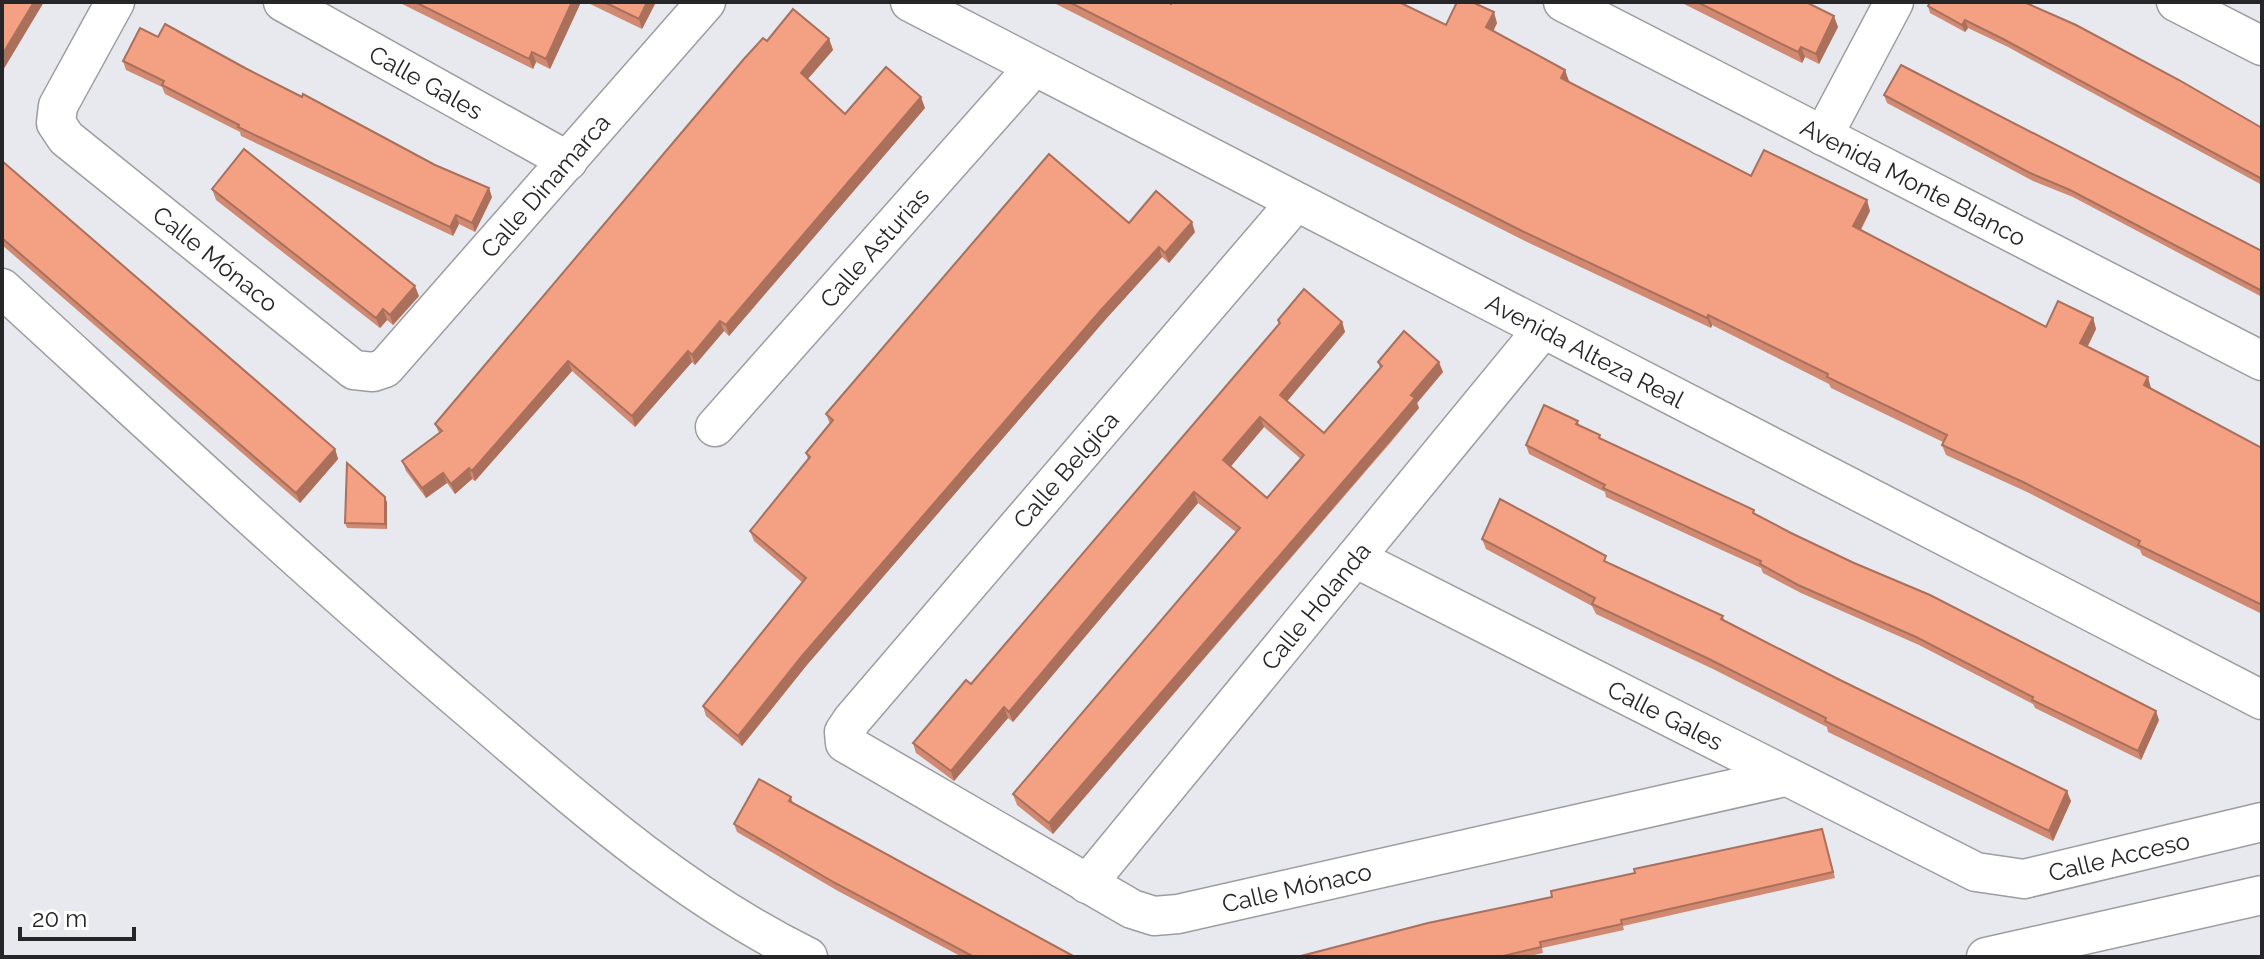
<svg xmlns="http://www.w3.org/2000/svg" width="2264" height="959" viewBox="0 0 2264 959" font-family="Raleway,sans-serif">
<rect width="100%" height="100%" fill="#e8e8ef"/>
<g fill="none" stroke-linecap="round" stroke-linejoin="round">
<!-- street casing -->
<g stroke="#9c9ca2" stroke-width="41">
<g id="street">
<path id="s1" d="M115,2L58,106L56,123L66,138L354,370L373,372L385,368L706,2"/>
<path id="s2" d="M283,2L568,161"/>
<path id="s3" d="M910,2L2262,700"/>
<path id="s4" d="M1563,2L2262,361"/>
<polyline points="2176,2 2262,46"/>
<polyline points="1823,136 1894,2"/>
<path id="s5" d="M1296,202L852,720L844,732L845,743L1132,909L1154,916L1178,914L1785,777"/>
<path d="M2,288C158,431 312,575 473,712C579,803 682,895 808,957"/>
<path id="s6" d="M715,427L1034,67"/>
<path id="s7" d="M1355,558L1976,872L2024,879L2262,822"/>
<path id="s8" d="M1087,884L1543,329"/>
<polyline points="1986,957 2262,895"/>
</g>
</g>
<!-- street -->
<use href="#street" stroke="#fff" stroke-width="38"/>
</g>
<!-- wall -->
<g fill="#d18a71" fill-rule="evenodd">
<polygon points="398,2 581,2 550,69 536,62 533,69"/>
<polygon points="586,2 656,2 642,29"/>
<polygon points="1052,2 1168,2 1171,4 1446,25 1497,23 1493,31 1565,70 1568,82 1751,176 1870,211 1861,230 2046,327 2093,318 2096,329 2088,346 2151,389 2262,448 2262,614 2142,555 2140,550 2027,492 1946,455 1942,445 1943,442 1831,388 1829,384 1712,325 1711,328 1527,242"/>
<polygon points="1680,2 1806,2 1838,27 1819,64 1805,57 1802,63"/>
<polygon points="1928,6 2262,128 2262,185 2008,47 1968,28 1965,32 1930,13"/>
<polygon points="158,37 245,68 492,197 475,232 459,224 453,236 241,136 240,132 165,94 162,87 126,70 123,61"/>
<polygon points="829,39 833,50 808,79 845,114 925,108 729,336 724,331 695,365 692,362 635,427 572,371 475,481 472,479 455,494 447,483 426,498 406,471 402,461 439,433 435,424 767,41"/>
<polygon points="1884,95 2262,251 2262,297 2073,197 2033,181 1887,103"/>
<polygon points="2,161 335,449 338,459 300,503 2,245"/>
<polygon points="212,189 419,296 393,325 387,320 380,328 216,200"/>
<polygon points="1129,223 1195,232 1169,263 1162,257 1105,320 806,666 742,746 706,716 703,706 803,583 754,541 750,531 808,459 806,453 830,424 826,414"/>
<path d="M1278,320L1342,322L1345,332L1287,401L1324,433L1380,368L1378,362L1443,372L1417,403L1419,408L1391,442L1053,834L1017,805L1013,794L1236,532L1198,503L1013,722L1008,718L954,781L916,753L913,743L971,684L1279,324ZM1264,427L1301,459L1267,498L1230,467Z"/>
<polygon points="1578,421 1579,426 1601,439 1756,514 1791,533 2159,720 2141,760 2035,708 2033,704 1919,645 1801,593 1763,573 1761,568 1606,497 1605,492 1529,454 1526,445"/>
<polygon points="387,502 387,529 347,528 345,523"/>
<polygon points="1482,539 1609,564 1723,616 1724,621 2071,801 2053,841 1828,732 1827,727 1713,669 1596,614 1592,606 1486,549"/>
<polygon points="791,797 793,803 1075,957 962,957 838,891 737,832 734,824"/>
<polygon points="1824,834 1835,878 1623,926 1624,930 1542,948 1543,953 1525,957 1297,957"/>
</g>
<!-- shaded-wall -->
<g fill="#aa705c">
<polygon points="34,2 44,2 2,72 2,55"/>
<polygon points="572,2 581,2 550,69 546,59"/>
<polygon points="647,2 656,2 642,29 639,19"/>
<polygon points="1494,12 1497,23 1490,38 1486,27"/>
<polygon points="1834,16 1838,27 1819,64 1816,54"/>
<polygon points="1965,20 1968,28 1965,32 1962,25"/>
<polygon points="829,39 833,50 804,83 801,73"/>
<polygon points="1801,47 1805,57 1802,63 1798,52"/>
<polygon points="532,52 536,62 533,69 529,59"/>
<polygon points="1565,70 1569,81 1565,89 1561,78"/>
<polygon points="921,97 925,108 729,336 726,325"/>
<polygon points="489,188 492,197 475,232 472,223"/>
<polygon points="1867,200 1870,211 1857,236 1853,226"/>
<polygon points="456,215 459,224 453,236 450,227"/>
<polygon points="1192,222 1195,232 1169,263 1165,253"/>
<polygon points="1159,247 1162,257 1105,320 806,666 742,746 738,736 802,656 1101,310"/>
<polygon points="415,286 419,296 393,325 390,315"/>
<polygon points="383,309 387,320 380,328 376,318"/>
<polygon points="1708,315 1712,325 1711,328 1707,318"/>
<polygon points="2093,318 2096,329 2084,353 2080,343"/>
<polygon points="720,321 724,331 695,365 692,355"/>
<polygon points="1342,322 1345,332 1284,405 1280,395"/>
<polygon points="688,351 692,362 635,427 632,416"/>
<polygon points="568,361 572,371 475,481 472,471"/>
<polygon points="1439,362 1443,372 1417,403 1419,408 1053,834 1049,823"/>
<polygon points="2148,377 2151,388 2148,395 2144,385"/>
<polygon points="1260,417 1264,427 1227,471 1223,460"/>
<polygon points="335,449 338,459 300,503 296,493"/>
<polygon points="469,468 472,479 455,494 451,484"/>
<polygon points="443,473 447,483 426,498 422,488"/>
<polygon points="1194,492 1198,503 1013,722 1009,712"/>
<polygon points="385,497 387,502 387,529 385,524"/>
<polygon points="1004,707 1008,718 954,781 951,771"/>
<polygon points="2156,711 2159,720 2141,760 2138,751"/>
<polygon points="2067,791 2071,801 2053,841 2049,831"/>
</g>
<!-- building -->
<g fill="#f3a083" stroke="#aa705c" stroke-width="2" fill-rule="evenodd">
<polygon points="2,2 34,2 2,55"/>
<polygon points="415,2 572,2 546,59 532,52 529,59"/>
<polygon points="604,2 647,2 639,19"/>
<polygon points="1069,2 1168,2 1171,4 1172,2 1399,2 1446,25 1457,2 1472,2 1494,12 1486,27 1565,70 1561,78 1751,176 1764,150 1867,200 1853,226 2046,327 2058,301 2093,318 2080,343 2148,377 2144,385 2262,448 2262,605 2138,545 2140,541 2023,482 1942,445 1947,435 1827,377 1828,374 1708,315 1707,318 1524,232"/>
<polygon points="1697,2 1806,2 1834,16 1816,54 1801,47 1798,52"/>
<polygon points="1930,2 2024,2 2076,25 2179,80 2262,128 2262,179 2005,40 1965,20 1962,25 1928,6"/>
<polygon points="793,9 829,39 801,73 845,114 886,67 921,97 726,325 720,321 692,355 688,351 632,416 568,361 472,471 469,468 451,484 443,473 422,488 402,461 442,431 435,424 743,60 763,38 767,41"/>
<polygon points="165,24 245,68 302,97 303,94 435,165 489,188 472,223 456,215 450,227 238,127 239,125 162,85 164,81 123,61 140,28 158,37"/>
<polygon points="1901,65 2262,251 2262,291 2070,190 2030,173 1884,95"/>
<polygon points="244,149 415,286 390,315 383,309 376,318 212,189"/>
<polygon points="1049,154 1129,223 1156,191 1192,222 1165,253 1159,247 1101,310 802,656 738,736 703,706 806,578 750,531 810,457 806,453 833,420 826,414"/>
<polygon points="2,161 335,449 296,493 2,238"/>
<path d="M1304,289L1342,322L1280,395L1324,433L1382,366L1378,362L1404,331L1439,362L1411,395L1415,398L1387,431L1049,823L1013,794L1240,528L1194,492L1009,712L1004,707L951,771L913,743L966,680L971,684L1280,323L1278,320ZM1260,417L1304,455L1267,498L1223,460Z"/>
<polygon points="1544,405 1578,421 1576,424 1600,435 1599,438 1754,510 1753,513 1791,533 1854,563 1930,595 2156,711 2138,751 2032,700 2033,697 1916,637 1798,585 1760,564 1761,561 1603,488 1605,485 1526,445"/>
<polygon points="347,463 385,497 385,524 345,523"/>
<polygon points="1500,499 1606,556 1604,561 1723,616 1721,619 1838,679 2067,791 2049,831 1825,721 1826,718 1709,659 1592,604 1595,598 1482,539"/>
<polygon points="759,779 791,797 789,801 1075,957 974,957 835,883 734,824"/>
<polygon points="1822,829 1833,872 1621,920 1622,924 1540,942 1541,947 1499,957 1297,957 1428,923 1552,897 1551,891 1635,873 1634,869"/>
</g>
<g text-anchor="middle" dominant-baseline="central" stroke-width="6" stroke-linejoin="round" paint-order="stroke">
<!-- street labels -->
<g font-size="24" fill="#262628" stroke="#fff">
<text stroke="none"><textPath href="#s2" startOffset="164">Calle Gales</textPath></text>
<text stroke="none"><textPath href="#s4" startOffset="394">Avenida Monte Blanco</textPath></text>
<text stroke="none"><textPath href="#s1" startOffset="798">Calle Dinamarca</textPath></text>
<text stroke="none"><textPath href="#s6" startOffset="240">Calle Asturias</textPath></text>
<text stroke="none"><textPath href="#s1" startOffset="346">Calle Mónaco</textPath></text>
<text stroke="none"><textPath href="#s3" startOffset="760">Avenida Alteza Real</textPath></text>
<text transform="translate(1066 470) rotate(-49)">Calle Belgica</text>
<text stroke="none"><textPath href="#s8" startOffset="360">Calle Holanda</textPath></text>
<text stroke="none"><textPath href="#s7" startOffset="348">Calle Gales</textPath></text>
<text stroke="none"><textPath href="#s7" startOffset="842">Calle Acceso</textPath></text>
<text stroke="none"><textPath href="#s5" startOffset="1208">Calle Mónaco</textPath></text>
</g>
</g>
<!-- border -->
<rect width="2264" height="959" fill="none" stroke="#262628" stroke-width="8"/>
<!-- scale -->
<path d="M20 927v12h114v-12" fill="none" stroke="#262628" stroke-width="4"/>
<text x="32" y="927" font-size="24" fill="#262628" stroke="#ffffff" stroke-width="6" paint-order="stroke">20 m</text>
</svg>
